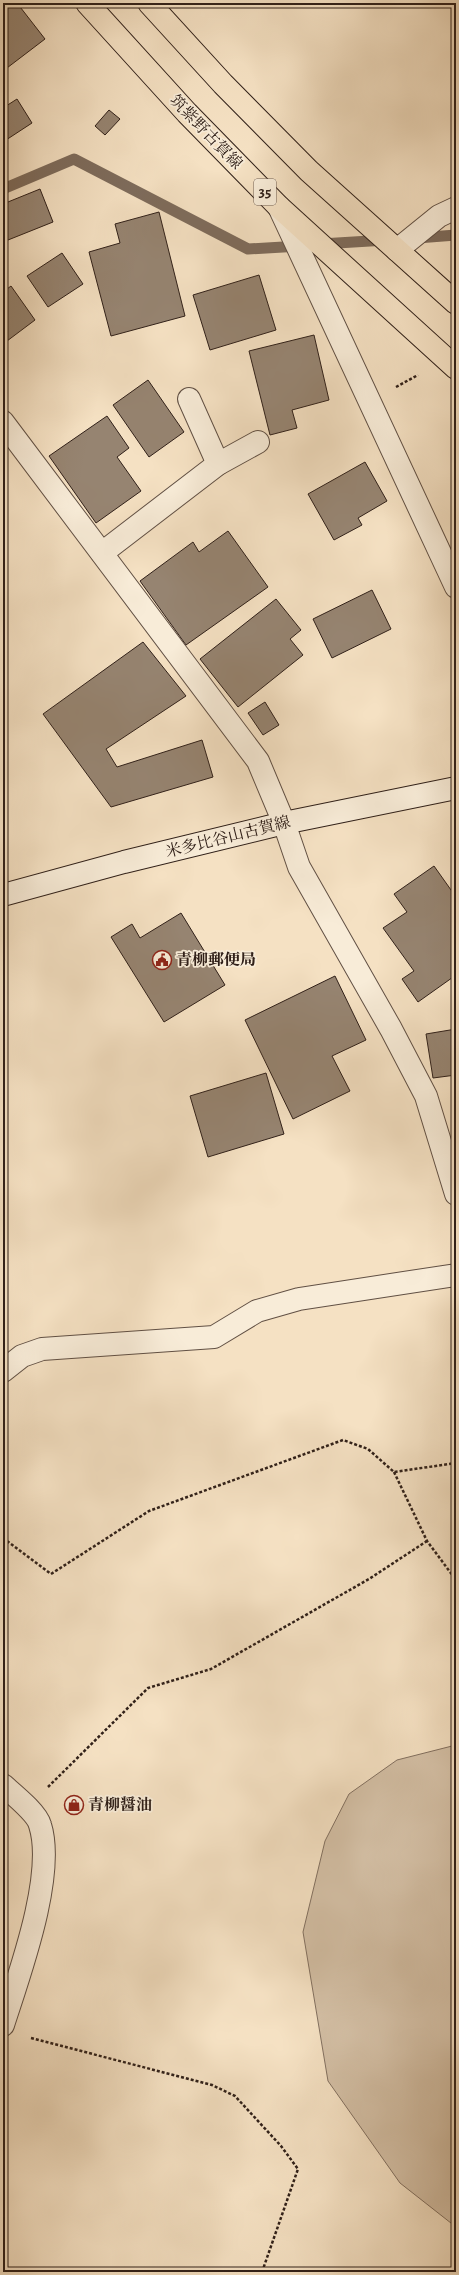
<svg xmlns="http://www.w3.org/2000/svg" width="459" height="2275" viewBox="0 0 459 2275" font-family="Alegreya,'Noto Serif JP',serif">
<rect width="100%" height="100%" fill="#f5e1c3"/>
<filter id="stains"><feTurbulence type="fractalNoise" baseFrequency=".005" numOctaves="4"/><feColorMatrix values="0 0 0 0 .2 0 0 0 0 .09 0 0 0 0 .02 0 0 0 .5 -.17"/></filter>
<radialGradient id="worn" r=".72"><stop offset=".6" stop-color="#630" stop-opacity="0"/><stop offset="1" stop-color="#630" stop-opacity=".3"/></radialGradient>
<!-- green -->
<polygon fill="#d4c0a6" stroke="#827060" points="456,1745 456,2227 400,2183 328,2081 303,1932 325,1841 349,1794 397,1760"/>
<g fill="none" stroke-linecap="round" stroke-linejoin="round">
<!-- stream -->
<g stroke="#7e6c5c" stroke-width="11">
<polyline points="3,189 74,159 248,249 300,246"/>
<polyline points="417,238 456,235"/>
<polyline points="321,244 386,240"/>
</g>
</g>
<!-- building -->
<g fill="#968471" stroke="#302019">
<polygon points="3,3 17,3 45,39 3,71"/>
<polygon points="17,99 32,123 6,140 3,136 3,108"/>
<polygon points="109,110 120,119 105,135 95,126"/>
<polygon points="40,189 53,222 3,242 3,204"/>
<polygon points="159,212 185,316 111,336 89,252 120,243 115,224"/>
<polygon points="62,253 83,284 48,307 27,276"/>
<polygon points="259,275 276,330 210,350 193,295"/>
<polygon points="11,286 35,320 3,344 3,292"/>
<polygon points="314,335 329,400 292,410 297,428 270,435 249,351"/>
<polygon points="148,380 184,432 149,457 113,405"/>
<polygon points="107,416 129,448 117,457 141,491 96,523 49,456"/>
<polygon points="365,462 387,501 358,518 362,525 334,540 308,494"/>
<polygon points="228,531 268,587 186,645 140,581 193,542 199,552"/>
<polygon points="372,590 391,629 332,658 313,619"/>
<polygon points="276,599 301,630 290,639 303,655 238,707 200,659"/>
<polygon points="143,642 186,696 106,749 117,767 202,740 213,777 111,807 43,714"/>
<polygon points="265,702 279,725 263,735 248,713"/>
<polygon points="434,866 456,897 456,975 418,1002 402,979 414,971 383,928 407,912 394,894"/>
<polygon points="181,913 225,985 164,1022 111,937 132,924 140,938"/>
<polygon points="335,976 366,1040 332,1056 350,1091 293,1119 245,1020"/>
<polygon points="456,1029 456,1075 433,1078 426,1034"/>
<polygon points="266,1073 284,1134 208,1157 190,1096"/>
</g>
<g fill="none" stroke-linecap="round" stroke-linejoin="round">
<!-- minor casing -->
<g stroke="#615044" stroke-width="24">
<g id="minor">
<polyline points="279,207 456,587"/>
<polyline points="397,250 439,216 456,208"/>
<polyline points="189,399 218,464"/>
<polyline points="3,422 258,761 284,823 299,867 391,1029 426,1096 456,1194"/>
<polyline points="102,553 218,464 258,442"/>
<polyline points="3,1371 22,1356 42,1349 214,1337 257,1311 299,1299 456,1275"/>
<path d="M3,1785C13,1794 37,1813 40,1825C56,1875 19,1975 3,2025"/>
</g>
</g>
<!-- secondary casing -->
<g stroke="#302019" stroke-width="24">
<polyline id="secondary" points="3,895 124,862 284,823 456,788"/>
</g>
<!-- primary casing -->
<g stroke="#302019" stroke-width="24">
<g id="primary">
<polyline points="87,3 187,113 279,207 456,368"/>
<polyline points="149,3 223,84 309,171 456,303"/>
</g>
</g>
<!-- path -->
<g stroke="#302019" stroke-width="2.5" stroke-dasharray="3 2" stroke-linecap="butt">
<polyline points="396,387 418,375"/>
<polyline points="394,1472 427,1541 456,1580"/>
<polyline points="3,1538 51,1574 149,1511 343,1440 368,1449 394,1472 456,1463"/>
<polyline points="48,1787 148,1688 211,1669 369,1579 427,1541"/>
<polyline points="31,2038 212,2085 235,2096 281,2146 298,2169 262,2272"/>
</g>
<!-- minor -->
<use href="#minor" stroke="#f8ecd8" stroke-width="22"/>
<!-- secondary -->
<use href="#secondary" stroke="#f8ecd8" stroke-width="22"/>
<!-- primary -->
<use href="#primary" stroke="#f5e1c3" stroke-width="22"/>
</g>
<!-- icons -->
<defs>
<g id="civic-ring" transform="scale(1)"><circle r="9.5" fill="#f8ecd8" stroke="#8f2418" stroke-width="1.5"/><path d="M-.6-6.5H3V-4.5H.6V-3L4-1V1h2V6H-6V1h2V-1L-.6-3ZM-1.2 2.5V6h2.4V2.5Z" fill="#8f2418"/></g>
<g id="shop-ring" transform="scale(1)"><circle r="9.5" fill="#f8ecd8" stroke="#8f2418" stroke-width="1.5"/><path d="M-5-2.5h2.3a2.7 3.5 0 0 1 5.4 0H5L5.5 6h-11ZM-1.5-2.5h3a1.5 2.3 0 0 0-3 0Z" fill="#8f2418"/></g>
</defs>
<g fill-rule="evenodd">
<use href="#civic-ring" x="162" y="960"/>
<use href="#shop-ring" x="74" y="1805"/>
</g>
<g text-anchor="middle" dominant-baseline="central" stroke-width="3.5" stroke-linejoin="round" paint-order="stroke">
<!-- shield labels -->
<rect fill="#f8ecd8" stroke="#6c5d52" stroke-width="1" x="254" y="179" width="22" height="26" rx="3"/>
<g font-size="15" font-weight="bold" fill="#302019">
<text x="265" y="192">35</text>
</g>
<!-- street labels -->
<g font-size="16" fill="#302019" stroke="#f8ecd8">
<text transform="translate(206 132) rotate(46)">筑紫野古賀線</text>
<text transform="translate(228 837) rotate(-14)">米多比谷山古賀線</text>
</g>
<!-- poi labels -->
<g font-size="16" font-weight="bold" fill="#302019" stroke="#f8ecd8" text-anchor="start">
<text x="176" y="960">青柳郵便局</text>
<text x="88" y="1805">青柳醤油</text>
</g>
</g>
<!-- margin -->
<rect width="459" height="2275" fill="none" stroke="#f5e1c3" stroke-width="16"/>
<rect x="4" y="4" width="451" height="2267" fill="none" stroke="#302019" stroke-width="2"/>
<rect x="8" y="8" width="443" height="2259" fill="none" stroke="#302019"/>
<rect width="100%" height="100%" filter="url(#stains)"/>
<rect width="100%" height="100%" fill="url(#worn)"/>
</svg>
